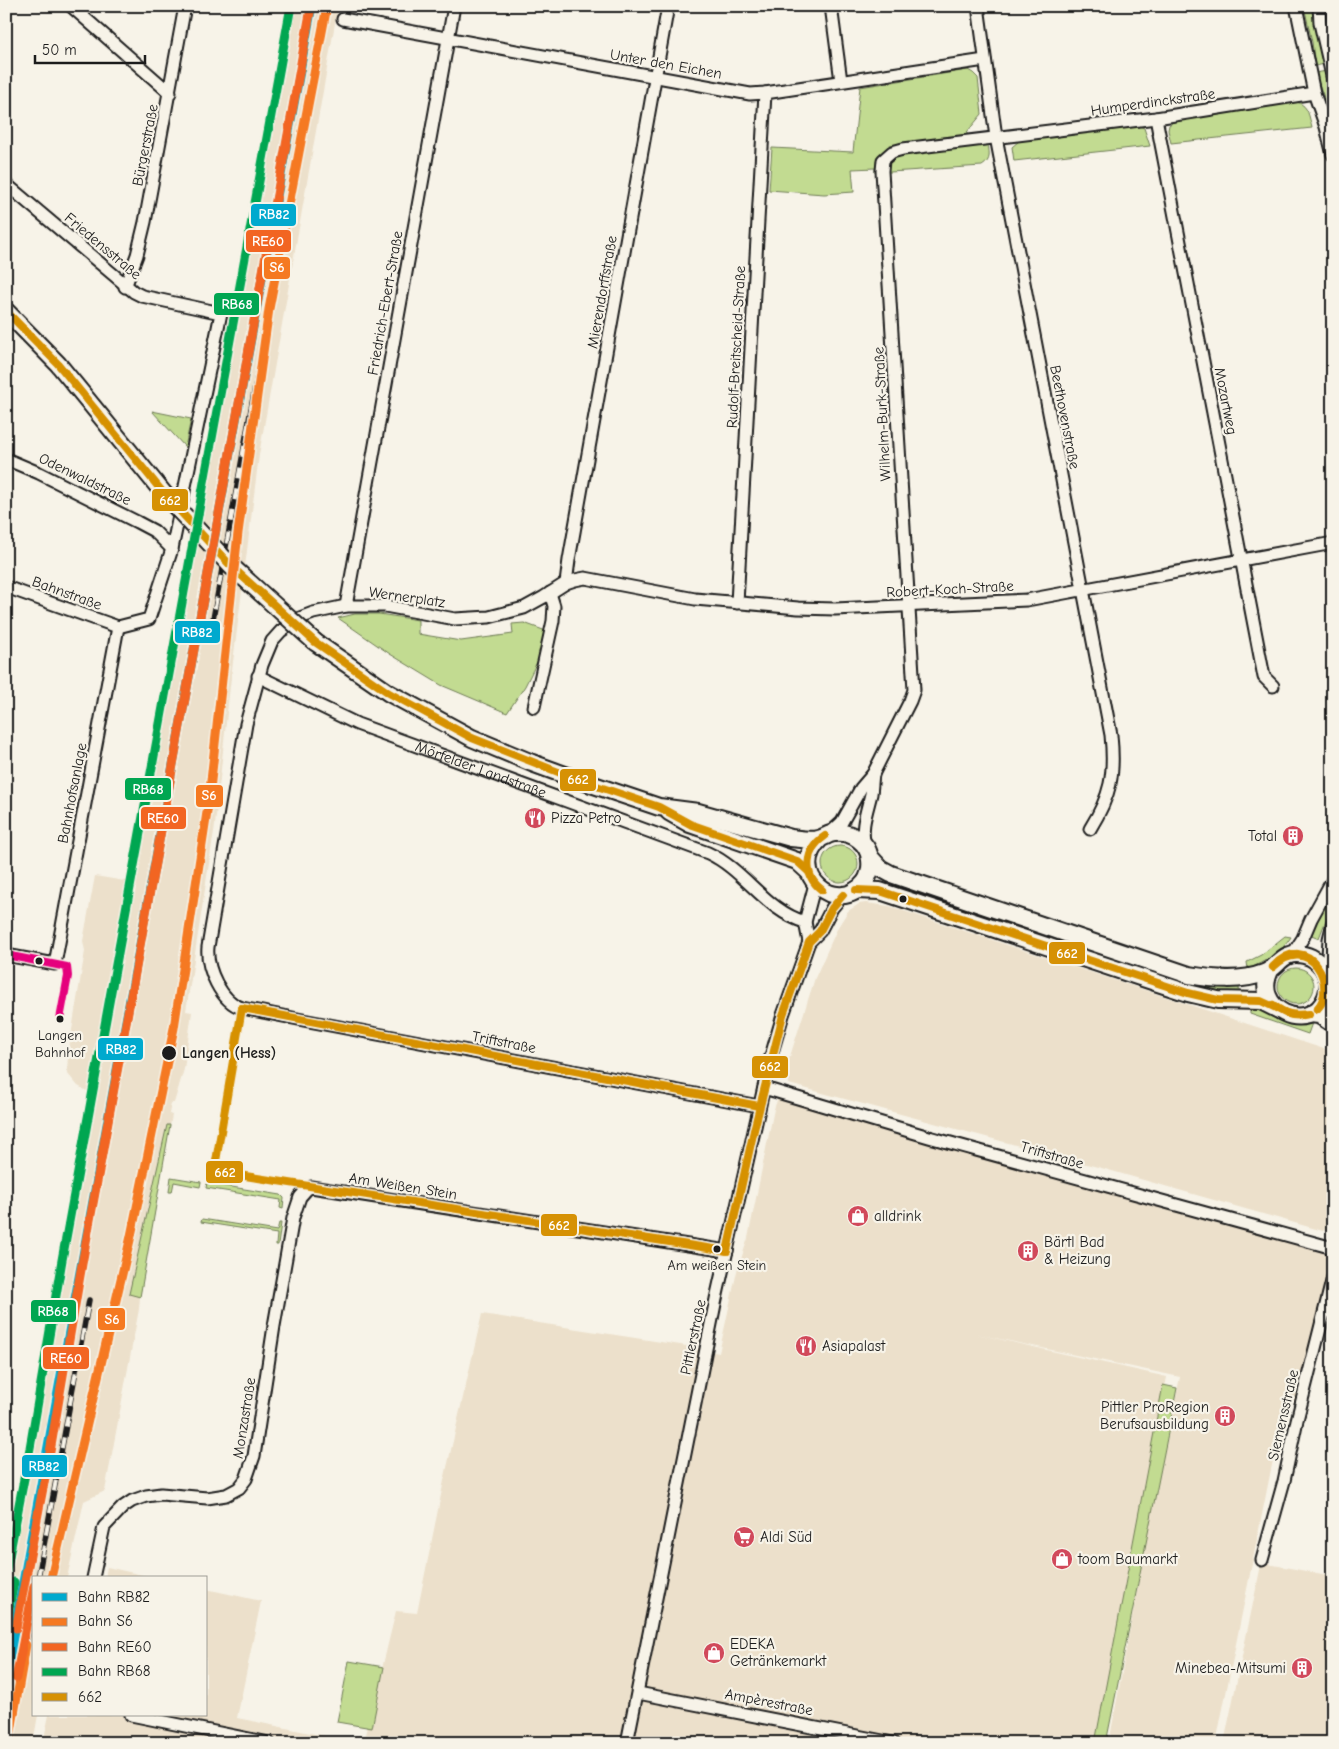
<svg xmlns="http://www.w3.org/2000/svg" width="1339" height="1749" viewBox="0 0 1339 1749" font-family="'Comic Neue',sans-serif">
<rect width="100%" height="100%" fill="#f7f3e8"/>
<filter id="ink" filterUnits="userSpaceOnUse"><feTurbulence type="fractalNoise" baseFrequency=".02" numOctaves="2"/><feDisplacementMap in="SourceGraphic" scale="10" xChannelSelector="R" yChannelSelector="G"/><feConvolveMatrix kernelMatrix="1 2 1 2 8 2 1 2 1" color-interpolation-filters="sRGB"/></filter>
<g filter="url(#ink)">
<!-- built -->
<g fill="#ece0cb">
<polygon points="297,6 338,6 259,455 230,686 215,825 186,1011 192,1012 184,1069 174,1103 171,1103 169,1114 172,1115 140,1297 139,1309 105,1491 84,1501 67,1578 34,1578 34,1715 38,1715 33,1743 6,1743 6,1576 88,1151 94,1095 78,1086 67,1073 68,1054 85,951 83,941 95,876 131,882 179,615 184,615 216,447"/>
<polygon points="866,903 889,906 1333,1052 1332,1227 1323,1231 1105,1169 789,1084 785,1072 815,978 838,927 848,911 859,904"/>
<polygon points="780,1092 1333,1247 1333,1279 1301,1403 1285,1400 1216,1743 1109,1743 1147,1535 1180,1377 976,1334 1167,1377 1096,1743 364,1743 396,1611 417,1613 443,1485 482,1314 693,1347 719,1353 737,1271 748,1238 774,1109"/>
<polygon points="1262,1560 1262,1563 1333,1576 1333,1743 1224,1743"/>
<polygon points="107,1567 120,1570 156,1578 105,1578"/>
<polygon points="206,1589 261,1601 237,1718 359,1743 43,1743 49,1715 206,1715"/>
</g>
<!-- green -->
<g fill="#c2db91" stroke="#6f7c56">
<polygon points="1304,6 1316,6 1325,64 1315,66 1312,42"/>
<path d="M968,70L973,73L978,78L982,114L967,132L968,146L988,143C989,153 992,160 982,166L875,173V168L852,169L854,192L824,194L769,190L772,148L853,152L860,87Z"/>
<polygon points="1327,71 1333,98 1333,134 1326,103 1315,73"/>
<path d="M1297,102C1309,106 1309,117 1312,128L1171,143L1168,130L1169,125L1176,120Z"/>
<polygon points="1137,125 1144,128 1150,146 1014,161 1012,147 1019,141"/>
<polygon points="152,411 191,419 185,447"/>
<polygon points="355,614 379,614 418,620 418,634 461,641 513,634 512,624 524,623 546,631 541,654 525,686 507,713 441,685 390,654 338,618"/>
<circle cx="840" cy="864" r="18"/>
<polygon points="895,881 1065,938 1062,946 892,889"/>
<polygon points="1333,891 1333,902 1319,938 1309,934"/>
<path d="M1285,936L1291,937C1282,952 1264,962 1248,969L1247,962L1261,955Z"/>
<polygon points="1072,941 1239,982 1239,993 1215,993 1069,949"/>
<circle cx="1296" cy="986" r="18"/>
<polygon points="1250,1006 1267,1011 1275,1018 1285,1022 1312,1023 1308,1034 1250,1014"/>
<polygon points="167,1125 170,1125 140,1297 129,1294"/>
<polygon points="171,1177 201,1182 200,1187 174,1182 172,1192 169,1192"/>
<polygon points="207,1183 281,1195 284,1198 283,1209 280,1208 281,1200 206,1188"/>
<polygon points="202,1219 277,1231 279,1223 281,1223 278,1245 276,1245 277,1234 201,1222"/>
<polygon points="1163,1385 1177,1388 1106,1743 1095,1743"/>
<polygon points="349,1661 384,1667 372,1728 337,1722"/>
</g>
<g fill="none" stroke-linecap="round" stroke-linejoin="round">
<!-- street casing -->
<g stroke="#1c1c1c" stroke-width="15">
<g id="street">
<polyline points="71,6 170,93"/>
<polyline points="831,6 841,81"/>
<path d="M978,6L996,137L1111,735C1115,775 1111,795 1090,829"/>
<polyline points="1296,6 1314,93 1326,127 1333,155"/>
<polyline points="1319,6 1320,23 1333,80"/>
<polyline points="343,19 750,94 765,93 985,60"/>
<polyline points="1156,118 1264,677 1273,686"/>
<polyline points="6,184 134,292 142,296 221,313 172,549 149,619 118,627"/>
<polyline points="125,287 137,255 145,222 185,6"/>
<polyline points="6,459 39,473 137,522 154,531 172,549"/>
<polyline points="566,583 569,560 668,6"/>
<polyline points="6,587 118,627"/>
<polyline points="737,603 765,93"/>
<polyline points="346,606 454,6"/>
<path id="s1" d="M258,676L357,724L708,853C745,870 766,911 805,922"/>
<polyline points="534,707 553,621 554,606 550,593"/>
<polyline points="829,834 842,822 861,788 873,774 910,701 914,690 882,171 883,160 892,152 903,149 1156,118 1314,93"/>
<path d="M865,845C860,828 867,811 871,794C872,787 872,781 873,774"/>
<polyline points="809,942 805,922 815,884"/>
<polyline points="6,955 55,964 118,627"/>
<polyline points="1292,955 1303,938 1311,919 1333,879"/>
<polyline points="1327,974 1329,939 1333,923"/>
<polyline points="764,1088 929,1137 1333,1248"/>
<path d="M759,1106L303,1020L242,1008C221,1002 206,968 208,947L246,724L262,665L272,641L281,631L300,618L313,613L346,606H385L455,619L489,617L524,608L544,597L566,583L575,580L585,578L695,599L798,608L835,609L1027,600L1333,543"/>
<polyline points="1262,1560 1284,1481 1297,1420 1333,1277"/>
<polyline points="93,1578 104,1527 123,1507 132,1501 146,1496 161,1494 207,1498 226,1495 239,1488 246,1479 254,1456 274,1326 293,1218 300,1197 307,1189 311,1187 727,1251"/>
<polyline points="638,1693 893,1743"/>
<polyline points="131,1715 269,1743"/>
<polyline points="627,1743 716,1299 771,1056 783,1015 809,942 820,931 832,908 843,895"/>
</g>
</g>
<!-- secondary casing -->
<g stroke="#1c1c1c" stroke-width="20">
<g id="secondary">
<polyline points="6,311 58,364 165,495"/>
<path d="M315,642L389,693L472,738L532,763L576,779L659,807L698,812L791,838C800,839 809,841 818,839C824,838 829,833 835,833C852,831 869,843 870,860C871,868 869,876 865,882C837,918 785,873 820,839"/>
<polyline points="669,812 690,824 797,861 809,872"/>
<path d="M870,857L880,868L891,874L1189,975C1213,979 1241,982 1264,973C1280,967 1281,950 1304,955C1314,957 1323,965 1326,974C1329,982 1329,990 1326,997C1310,1037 1249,1009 1271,969"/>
<polyline points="856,890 880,891 1188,993 1218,1000 1261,1001 1277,1009"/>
<polyline points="1310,1014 1319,1015 1333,1024"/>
</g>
</g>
<!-- street -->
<use href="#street" stroke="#f7f3e8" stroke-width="11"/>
<!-- secondary -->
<use href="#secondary" stroke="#f7f3e8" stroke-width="16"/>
<!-- rail casing -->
<g stroke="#1c1c1c" stroke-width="5.5">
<g id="rail">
<polyline points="211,630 269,309"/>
<polyline points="38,1578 89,1300"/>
<polyline points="26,1645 34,1603"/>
</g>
</g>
<!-- rail -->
<use href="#rail" stroke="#f7f3e8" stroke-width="4" stroke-dasharray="11" stroke-linecap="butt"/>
<!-- secondary-bridge casing -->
<g stroke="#1c1c1c" stroke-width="20" stroke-linecap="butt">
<polyline id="secondary-bridge" points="165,495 231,566 315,642"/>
</g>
<!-- secondary-bridge -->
<use href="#secondary-bridge" stroke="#f7f3e8" stroke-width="16"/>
<!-- bus-1 casing -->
<g stroke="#f7f3e8" stroke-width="11">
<g id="bus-1">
<polyline points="6,311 58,364 165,495 231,566 315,642 389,693 472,738 576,779 659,807 690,824 797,861 809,872"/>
<path d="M822,890C802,875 805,849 825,836"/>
<polyline points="856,890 880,891 1188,993 1218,1000 1261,1001 1278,1009"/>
<path d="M1273,967C1309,927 1339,989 1317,1009"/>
<path d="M1273,967C1309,932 1339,985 1317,1009"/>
<path d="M1273,1005C1286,1015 1293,1016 1309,1014"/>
<path d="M1273,1005C1283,1014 1295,1018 1309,1014"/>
<polyline points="242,1008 216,1161 221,1170 226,1173 727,1251"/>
<polyline points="242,1008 759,1106"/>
<polyline points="727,1251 754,1130 783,1015 809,942 820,931 832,908 843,895"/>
</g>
</g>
<!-- bus-2 casing -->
<g stroke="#f7f3e8" stroke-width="11">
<polyline id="bus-2" points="6,955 67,967 68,976 60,1019"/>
</g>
<!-- bus-1 -->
<use href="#bus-1" stroke="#d69104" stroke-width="8"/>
<!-- bus-2 -->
<use href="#bus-2" stroke="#e5007d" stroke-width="8"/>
<!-- rail-1 casing -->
<g stroke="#f7f3e8" stroke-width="12">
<polyline id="rail-1" points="6,1675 312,6"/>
</g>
<!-- rail-2 casing -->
<g stroke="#f7f3e8" stroke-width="12">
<g id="rail-2">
<polyline points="51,1578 131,1236 174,1028 209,799 238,533 269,309 327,6"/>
<polyline points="9,1743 26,1645"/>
</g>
</g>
<!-- rail-3 casing -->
<g stroke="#f7f3e8" stroke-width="12">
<g id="rail-3">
<polyline points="16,1628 50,1452 82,1264 311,8"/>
<polyline points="16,1678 34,1586"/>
</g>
</g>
<!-- rail-4 casing -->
<g stroke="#f7f3e8" stroke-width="12">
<g id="rail-4">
<polyline points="6,1572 30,1448 62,1260 291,6"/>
<polyline points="6,1623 14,1582"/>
</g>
</g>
<!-- rail-1 -->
<use href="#rail-1" stroke="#00a9ce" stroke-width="9"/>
<!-- rail-2 -->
<use href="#rail-2" stroke="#f57921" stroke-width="9"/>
<!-- rail-3 -->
<use href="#rail-3" stroke="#f26522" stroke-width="9"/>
<!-- rail-4 -->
<use href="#rail-4" stroke="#00a651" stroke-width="9"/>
</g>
</g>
<!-- icons -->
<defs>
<g id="restaurant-disc" transform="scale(1.125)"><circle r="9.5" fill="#d1495b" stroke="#f7f3e8"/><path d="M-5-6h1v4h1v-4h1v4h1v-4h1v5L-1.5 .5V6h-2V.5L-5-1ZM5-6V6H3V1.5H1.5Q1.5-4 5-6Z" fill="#fff"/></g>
<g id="building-disc" transform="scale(1.125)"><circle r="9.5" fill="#d1495b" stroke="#f7f3e8"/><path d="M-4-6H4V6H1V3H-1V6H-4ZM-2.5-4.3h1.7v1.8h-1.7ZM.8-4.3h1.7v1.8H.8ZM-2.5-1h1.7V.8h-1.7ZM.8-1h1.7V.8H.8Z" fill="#fff"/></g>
<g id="shop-disc" transform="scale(1.125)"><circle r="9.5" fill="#d1495b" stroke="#f7f3e8"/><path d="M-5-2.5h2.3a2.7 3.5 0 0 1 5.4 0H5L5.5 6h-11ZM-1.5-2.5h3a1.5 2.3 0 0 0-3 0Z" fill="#fff"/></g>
<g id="supermarket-disc" transform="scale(1.125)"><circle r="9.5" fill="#d1495b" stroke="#f7f3e8"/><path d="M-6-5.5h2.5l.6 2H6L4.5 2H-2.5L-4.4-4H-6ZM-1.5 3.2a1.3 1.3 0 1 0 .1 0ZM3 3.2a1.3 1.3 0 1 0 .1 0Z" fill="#fff"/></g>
</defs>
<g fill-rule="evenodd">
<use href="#restaurant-disc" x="535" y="818"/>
<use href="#building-disc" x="1293" y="836"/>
<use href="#shop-disc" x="858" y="1216"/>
<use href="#building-disc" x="1028" y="1251"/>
<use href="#restaurant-disc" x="806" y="1346"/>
<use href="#building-disc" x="1225" y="1416"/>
<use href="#supermarket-disc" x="744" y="1537"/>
<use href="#shop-disc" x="1062" y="1559"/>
<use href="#shop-disc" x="714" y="1653"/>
<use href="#building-disc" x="1302" y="1668"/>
</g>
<!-- markers -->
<g fill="#1c1c1c" stroke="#f7f3e8" stroke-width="2">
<circle cx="903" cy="899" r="4.5"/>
<circle cx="39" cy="961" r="4.5"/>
<circle cx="60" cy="1019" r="4.5"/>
<circle cx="169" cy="1053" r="8"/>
<circle cx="717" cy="1249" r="4.5"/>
</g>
<g text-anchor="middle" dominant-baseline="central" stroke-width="4.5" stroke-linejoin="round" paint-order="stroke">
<!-- bus labels -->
<g font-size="14" fill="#1c1c1c" stroke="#f7f3e8">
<text x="60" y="1035">Langen<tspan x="60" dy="17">Bahnhof</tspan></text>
<text x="717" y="1265">Am weißen Stein</text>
</g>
<!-- street labels -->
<g font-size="15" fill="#1c1c1c" stroke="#f7f3e8">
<text transform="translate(666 64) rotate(10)">Unter den Eichen</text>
<text transform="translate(1153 102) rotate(-8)">Humperdinckstraße</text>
<text transform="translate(145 145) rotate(-79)">Bürgerstraße</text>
<text transform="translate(103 246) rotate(40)">Friedensstraße</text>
<text transform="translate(602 292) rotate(-80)">Mierendorffstraße</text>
<text transform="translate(385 303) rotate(-80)">Friedrich-Ebert-Straße</text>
<text transform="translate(736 347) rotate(-87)">Rudolf-Breitscheid-Straße</text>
<text transform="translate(1226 401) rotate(79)">Mozartweg</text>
<text transform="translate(882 414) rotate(-93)">Wilhelm-Burk-Straße</text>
<text transform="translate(1065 417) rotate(79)">Beethovenstraße</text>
<text transform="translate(85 479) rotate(26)">Odenwaldstraße</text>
<text transform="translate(950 589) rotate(-3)">Robert-Koch-Straße</text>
<text transform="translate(67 593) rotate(20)">Bahnstraße</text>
<text transform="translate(407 597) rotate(8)">Wernerplatz</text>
<text stroke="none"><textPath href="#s1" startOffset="242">Mörfelder Landstraße</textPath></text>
<text transform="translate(72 793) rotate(-79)">Bahnhofsanlage</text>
<text transform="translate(504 1042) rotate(11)">Triftstraße</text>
<text transform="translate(1052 1155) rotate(16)">Triftstraße</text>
<text transform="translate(403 1186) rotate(9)">Am Weißen Stein</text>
<text transform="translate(693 1337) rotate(-78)">Pittlerstraße</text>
<text transform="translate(1283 1415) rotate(-77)">Siemensstraße</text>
<text transform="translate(244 1418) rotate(-81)">Monzastraße</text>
<text transform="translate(769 1702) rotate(11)">Ampèrestraße</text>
</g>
<!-- poi labels -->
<g font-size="15" fill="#1c1c1c" stroke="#f7f3e8" text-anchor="start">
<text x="551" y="818">Pizza Petro</text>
<text x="1277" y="836" text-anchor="end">Total</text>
<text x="874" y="1216">alldrink</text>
<text x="1044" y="1242">Bärtl Bad<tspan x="1044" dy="17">&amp; Heizung</tspan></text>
<text x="822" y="1346">Asiapalast</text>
<text x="1209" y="1407" text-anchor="end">Pittler ProRegion<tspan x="1209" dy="17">Berufsausbildung</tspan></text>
<text x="760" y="1537">Aldi Süd</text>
<text x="1078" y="1559">toom Baumarkt</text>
<text x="730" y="1644">EDEKA<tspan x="730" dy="17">Getränkemarkt</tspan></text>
<text x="1286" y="1668" text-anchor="end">Minebea-Mitsumi</text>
</g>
<!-- stop labels -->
<g font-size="15" font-weight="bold" fill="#1c1c1c" stroke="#f7f3e8" text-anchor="start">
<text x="182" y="1053">Langen (Hess)</text>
</g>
</g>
<g stroke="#f7f3e8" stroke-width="2">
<rect x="250" y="203" width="47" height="24" rx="5" fill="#00a9ce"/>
<rect x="245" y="229" width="47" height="24" rx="5" fill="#f26522"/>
<rect x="263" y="256" width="28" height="24" rx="5" fill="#f57921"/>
<rect x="213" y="292" width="47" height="24" rx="5" fill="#00a651"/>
<rect x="151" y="488" width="38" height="24" rx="5" fill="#d69104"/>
<rect x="174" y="620" width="47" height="24" rx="5" fill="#00a9ce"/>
<rect x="559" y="768" width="38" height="24" rx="5" fill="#d69104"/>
<rect x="124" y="777" width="48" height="24" rx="5" fill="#00a651"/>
<rect x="195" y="784" width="29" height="24" rx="5" fill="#f57921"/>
<rect x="140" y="806" width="47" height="24" rx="5" fill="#f26522"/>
<rect x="1048" y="941" width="38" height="24" rx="5" fill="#d69104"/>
<rect x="97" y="1037" width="47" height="24" rx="5" fill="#00a9ce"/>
<rect x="751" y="1055" width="38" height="24" rx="5" fill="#d69104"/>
<rect x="205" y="1160" width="39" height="24" rx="5" fill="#d69104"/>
<rect x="540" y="1213" width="38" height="24" rx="5" fill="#d69104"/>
<rect x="30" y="1299" width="47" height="24" rx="5" fill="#00a651"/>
<rect x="97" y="1307" width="29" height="24" rx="5" fill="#f57921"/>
<rect x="42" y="1346" width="48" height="24" rx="5" fill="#f26522"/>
<rect x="21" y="1454" width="47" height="24" rx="5" fill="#00a9ce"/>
</g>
<g font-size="14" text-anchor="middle" font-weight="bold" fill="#fff">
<text x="274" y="219">RB82</text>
<text x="268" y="246">RE60</text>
<text x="277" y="272">S6</text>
<text x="237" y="309">RB68</text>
<text x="170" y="505">662</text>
<text x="197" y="637">RB82</text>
<text x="578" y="784">662</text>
<text x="148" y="794">RB68</text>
<text x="209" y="800">S6</text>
<text x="163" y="823">RE60</text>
<text x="1067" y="958">662</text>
<text x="121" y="1054">RB82</text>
<text x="770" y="1071">662</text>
<text x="225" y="1177">662</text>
<text x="559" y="1230">662</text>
<text x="53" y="1316">RB68</text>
<text x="112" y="1324">S6</text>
<text x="66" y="1363">RE60</text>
<text x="44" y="1471">RB82</text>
</g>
<!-- margin -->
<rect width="1339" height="1749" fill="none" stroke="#f7f3e8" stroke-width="25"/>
<rect x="12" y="12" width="1314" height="1724" fill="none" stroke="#1c1c1c" stroke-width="2" filter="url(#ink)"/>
<!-- legend -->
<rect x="32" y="1576" width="175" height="140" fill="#f7f3e8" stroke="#9f9d96"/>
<rect x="42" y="1593" width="25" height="8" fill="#00a9ce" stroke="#9f9d96"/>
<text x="78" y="1602" font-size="15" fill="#1c1c1c">Bahn RB82</text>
<rect x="42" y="1618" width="25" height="8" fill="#f57921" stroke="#9f9d96"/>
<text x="78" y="1626" font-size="15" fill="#1c1c1c">Bahn S6</text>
<rect x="42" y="1643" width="25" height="8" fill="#f26522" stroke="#9f9d96"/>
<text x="78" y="1652" font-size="15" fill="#1c1c1c">Bahn RE60</text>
<rect x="42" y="1668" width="25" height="8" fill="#00a651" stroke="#9f9d96"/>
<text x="78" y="1676" font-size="15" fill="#1c1c1c">Bahn RB68</text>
<rect x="42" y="1693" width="25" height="8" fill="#d69104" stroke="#9f9d96"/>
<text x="78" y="1702" font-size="15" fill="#1c1c1c">662</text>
<!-- scale -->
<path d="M35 55v8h110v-8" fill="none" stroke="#1c1c1c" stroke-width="2.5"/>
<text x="42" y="55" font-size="15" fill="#1c1c1c" stroke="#f7f3e8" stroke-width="4" paint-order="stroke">50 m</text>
</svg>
